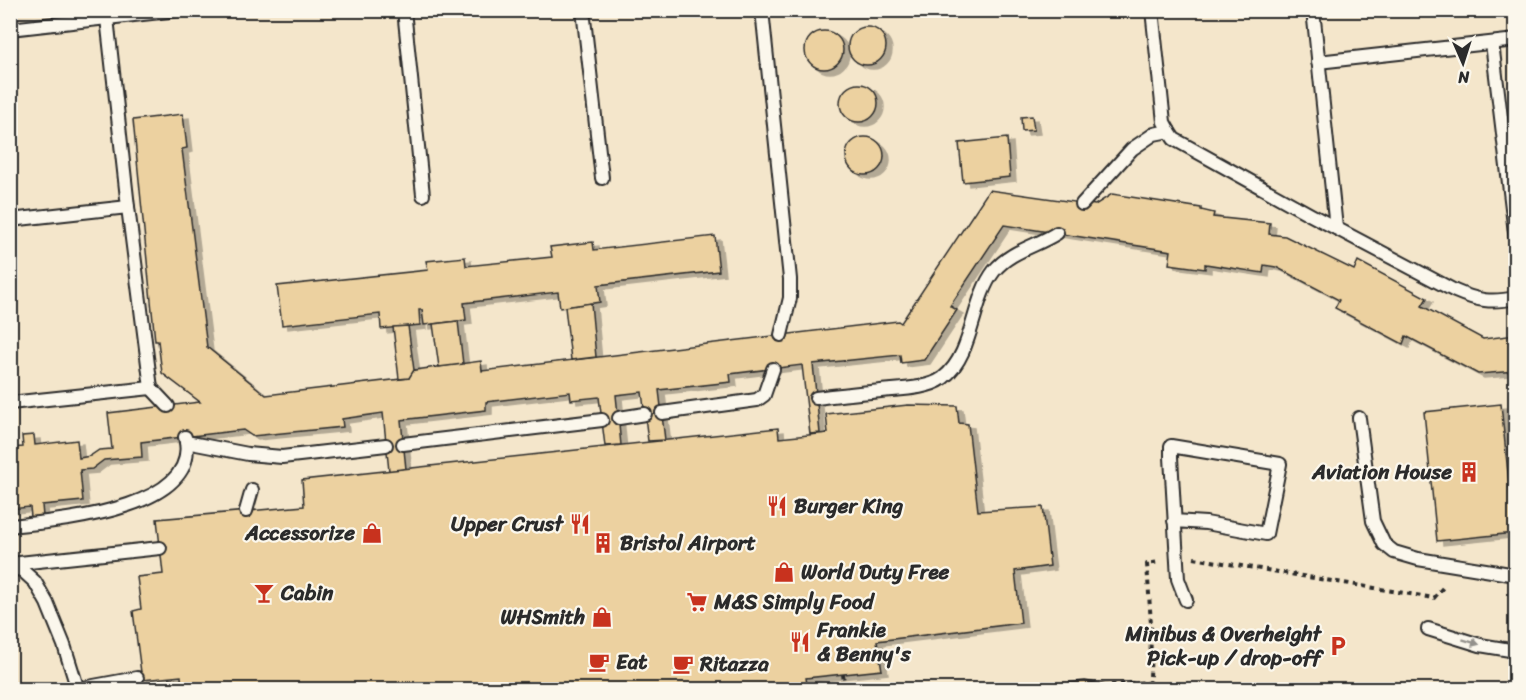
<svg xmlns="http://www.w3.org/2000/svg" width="1526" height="700" viewBox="0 0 1526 700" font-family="Sriracha,sans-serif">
<defs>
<filter id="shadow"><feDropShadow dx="6" dy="4" stdDeviation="0" flood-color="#0004"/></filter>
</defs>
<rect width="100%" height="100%" fill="#f8efdd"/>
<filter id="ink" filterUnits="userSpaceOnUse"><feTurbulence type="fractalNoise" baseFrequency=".0167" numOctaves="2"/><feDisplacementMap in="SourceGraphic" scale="12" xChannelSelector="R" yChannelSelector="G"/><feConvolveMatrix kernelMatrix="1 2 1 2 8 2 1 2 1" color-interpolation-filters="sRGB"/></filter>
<g filter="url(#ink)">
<!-- built -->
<polygon fill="#f4e6cb" points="10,11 1515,11 1515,689 11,689"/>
<!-- building -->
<g fill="#ecd1a0" stroke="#2b2b2b" stroke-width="1.5" filter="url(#shadow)">
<circle cx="867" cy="46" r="19"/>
<circle cx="824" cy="50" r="19"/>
<circle cx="859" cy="103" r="19"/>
<polygon points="183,114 187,148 182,149 207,347 266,395 409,378 408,371 481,361 482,371 898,321 901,323 989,190 1095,205 1112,194 1201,208 1201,210 1214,213 1213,217 1270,223 1269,234 1285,236 1354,270 1358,261 1427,298 1422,306 1483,339 1516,335 1516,371 1478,374 1406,336 1403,344 1335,308 1339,300 1276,267 1264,265 1263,273 1205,264 1205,269 1169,264 1171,251 1004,225 950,306 957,310 924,360 901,363 900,355 813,364 820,433 810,434 802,365 730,374 731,382 659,390 665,440 648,441 642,392 616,395 621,445 605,446 599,397 571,400 570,392 486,402 486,410 401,420 406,469 389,471 383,413 342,419 343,427 252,436 243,430 141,442 142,457 104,460 92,469 80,470 83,501 42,505 43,516 31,517 30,507 10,509 10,448 23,447 22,436 34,435 35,445 77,440 79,458 90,456 99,450 112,449 108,413 200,402 162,373 158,341 155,341 133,120"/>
<polygon points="1032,116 1034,130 1022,131 1021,117"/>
<circle cx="865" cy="156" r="19"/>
<polygon points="1007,138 1010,177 963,182 959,143"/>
<polygon points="715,236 719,271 598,285 600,302 560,308 558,292 464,303 466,320 433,324 424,325 422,310 419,310 420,325 381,329 380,314 282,325 277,286 428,270 426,261 465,257 466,266 552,257 550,247 593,242 594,250"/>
<polygon points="591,303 596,357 571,360 565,307"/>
<polygon points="458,321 463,364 439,367 433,324"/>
<polygon points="408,326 414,370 409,378 399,379 393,327"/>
<polygon points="1501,404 1514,533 1437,541 1424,412"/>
<polygon points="908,405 957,406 959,423 968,424 978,511 1043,507 1050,566 1015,571 1021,623 877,641 882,670 806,678 808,690 182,690 181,676 142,680 133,611 141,609 137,577 163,574 157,519 304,506 302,480 778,428 779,438 828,433 826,414"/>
<polygon points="1085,681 1133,690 1006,690"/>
</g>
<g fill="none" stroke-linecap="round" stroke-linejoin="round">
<!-- lane casing -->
<g stroke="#2b2b2b" stroke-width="16">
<g id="lane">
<polyline points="404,10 423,195"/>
<polyline points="583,10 602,178"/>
<polyline points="762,10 790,279 790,298 781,335"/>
<path d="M1152,10L1164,122L1170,133L1174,139L1311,215L1455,291C1478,301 1491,303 1516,298"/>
<polyline points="1313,10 1336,228"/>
<polyline points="107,18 128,207 151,388 168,406"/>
<polyline points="10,29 178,10"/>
<polyline points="1492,43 1516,241"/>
<polyline points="1318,62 1516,40"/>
<polyline points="1082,204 1132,149 1154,134 1169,131"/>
<polyline points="10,220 128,207"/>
<path d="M816,398C838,395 859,393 881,391C899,389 928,389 943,378C974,354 971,301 994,271C1010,251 1037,246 1057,233"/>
<polyline points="10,403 151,388"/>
<polyline points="662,413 757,400 764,395 773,369"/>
<polyline points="619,418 645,414"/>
<polyline points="1359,418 1373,521 1384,544 1394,552 1418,559 1516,575"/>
<polyline points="186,442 248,454 282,457 386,445"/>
<polyline points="403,444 602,420"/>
<polyline points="246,511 252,490"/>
<polyline points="1174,521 1206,523 1266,534 1280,464 1171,446 1171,457 1178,579 1186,600"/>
<path d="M10,526C56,521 204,510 185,437"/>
<polyline points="10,564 160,548"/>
<polyline points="10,566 23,571 35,582 47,603 64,645 78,690"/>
<polyline points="1428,629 1480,645 1516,651"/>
<polyline points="77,689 137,678"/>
</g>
</g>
<!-- path -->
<g stroke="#2b2b2b" stroke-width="4" stroke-dasharray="4.5 4.5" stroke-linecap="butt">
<polyline points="1194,558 1434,598 1445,585"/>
<polyline points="843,674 845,690"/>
<polyline points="1111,685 1150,682 1151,624 1147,564 1160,562"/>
</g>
<!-- lane -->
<use href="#lane" stroke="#fbf7ec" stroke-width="12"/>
</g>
<!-- one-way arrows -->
<defs><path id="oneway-solid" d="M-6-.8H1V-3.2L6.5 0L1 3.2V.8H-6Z" transform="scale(1.5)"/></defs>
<use fill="#93918c" href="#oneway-solid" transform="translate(1471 642) rotate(17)"/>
</g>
<!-- icons -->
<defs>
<g id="building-bare" transform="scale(1.62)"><path d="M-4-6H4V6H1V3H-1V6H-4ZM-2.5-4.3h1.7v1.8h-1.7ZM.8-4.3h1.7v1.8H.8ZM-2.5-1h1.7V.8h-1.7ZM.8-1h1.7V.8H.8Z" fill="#c8321e" stroke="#fbf7ec" stroke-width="2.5" paint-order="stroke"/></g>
<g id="restaurant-bare" transform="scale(1.62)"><path d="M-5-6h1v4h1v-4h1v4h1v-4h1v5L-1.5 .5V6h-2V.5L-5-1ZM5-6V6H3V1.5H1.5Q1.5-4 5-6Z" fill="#c8321e" stroke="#fbf7ec" stroke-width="2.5" paint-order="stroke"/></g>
<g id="shop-bare" transform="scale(1.62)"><path d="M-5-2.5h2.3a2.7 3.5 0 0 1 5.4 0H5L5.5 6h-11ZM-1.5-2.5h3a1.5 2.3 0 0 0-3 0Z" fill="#c8321e" stroke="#fbf7ec" stroke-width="2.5" paint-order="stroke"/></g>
<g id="bar-bare" transform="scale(1.62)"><path d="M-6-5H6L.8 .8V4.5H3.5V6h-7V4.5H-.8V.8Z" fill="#c8321e" stroke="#fbf7ec" stroke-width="2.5" paint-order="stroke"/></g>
<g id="supermarket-bare" transform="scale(1.62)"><path d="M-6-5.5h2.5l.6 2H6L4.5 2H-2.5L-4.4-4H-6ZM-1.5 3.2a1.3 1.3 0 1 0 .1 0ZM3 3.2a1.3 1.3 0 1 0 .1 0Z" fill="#c8321e" stroke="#fbf7ec" stroke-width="2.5" paint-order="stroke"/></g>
<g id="parking-bare" transform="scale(1.62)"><path d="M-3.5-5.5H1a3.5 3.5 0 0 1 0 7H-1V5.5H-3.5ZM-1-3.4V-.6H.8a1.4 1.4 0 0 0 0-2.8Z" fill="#c8321e" stroke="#fbf7ec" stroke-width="2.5" paint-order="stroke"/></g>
<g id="cafe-bare" transform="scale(1.62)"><path d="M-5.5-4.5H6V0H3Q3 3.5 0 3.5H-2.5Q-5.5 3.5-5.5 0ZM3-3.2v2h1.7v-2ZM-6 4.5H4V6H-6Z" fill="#c8321e" stroke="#fbf7ec" stroke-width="2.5" paint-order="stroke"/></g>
</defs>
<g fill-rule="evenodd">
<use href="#building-bare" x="1469" y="472"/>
<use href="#restaurant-bare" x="777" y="506"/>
<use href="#restaurant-bare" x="580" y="524"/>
<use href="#shop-bare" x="372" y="533"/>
<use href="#building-bare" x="603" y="543"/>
<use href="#shop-bare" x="784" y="572"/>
<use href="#bar-bare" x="264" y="593"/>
<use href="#supermarket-bare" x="697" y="602"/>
<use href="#shop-bare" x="602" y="617"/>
<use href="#restaurant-bare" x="800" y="642"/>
<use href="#parking-bare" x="1338" y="646"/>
<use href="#cafe-bare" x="599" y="662"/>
<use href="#cafe-bare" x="683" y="664"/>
</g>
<g text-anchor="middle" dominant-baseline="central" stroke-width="4.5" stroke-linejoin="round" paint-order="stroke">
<!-- poi labels -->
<g font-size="21" font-weight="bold" fill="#2b2b2b" stroke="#fbf7ec" text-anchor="start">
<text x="1452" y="472" text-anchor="end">Aviation House</text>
<text x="794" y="506">Burger King</text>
<text x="563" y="524" text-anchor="end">Upper Crust</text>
<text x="355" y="533" text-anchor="end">Accessorize</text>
<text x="620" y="543">Bristol Airport</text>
<text x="801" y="572">World Duty Free</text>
<text x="281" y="593">Cabin</text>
<text x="714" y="602">M&amp;S Simply Food</text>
<text x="585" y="617" text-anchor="end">WHSmith</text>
<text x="817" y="630">Frankie<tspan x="817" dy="24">&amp; Benny's</tspan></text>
<text x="1321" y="634" text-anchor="end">Minibus &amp; Overheight<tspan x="1321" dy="24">Pick-up / drop-off</tspan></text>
<text x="616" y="662">Eat</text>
<text x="700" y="664">Ritazza</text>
</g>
</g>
<!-- margin -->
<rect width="1526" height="700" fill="none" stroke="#fbf7ec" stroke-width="36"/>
<rect x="18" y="18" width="1490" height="664" fill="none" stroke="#2b2b2b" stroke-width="2" filter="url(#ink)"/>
<!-- north arrow -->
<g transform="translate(1463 63) rotate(177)" stroke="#fbf7ec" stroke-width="4.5" paint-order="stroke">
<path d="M0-4.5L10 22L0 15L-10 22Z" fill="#2b2b2b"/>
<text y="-9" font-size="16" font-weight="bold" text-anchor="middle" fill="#2b2b2b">N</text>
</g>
</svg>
